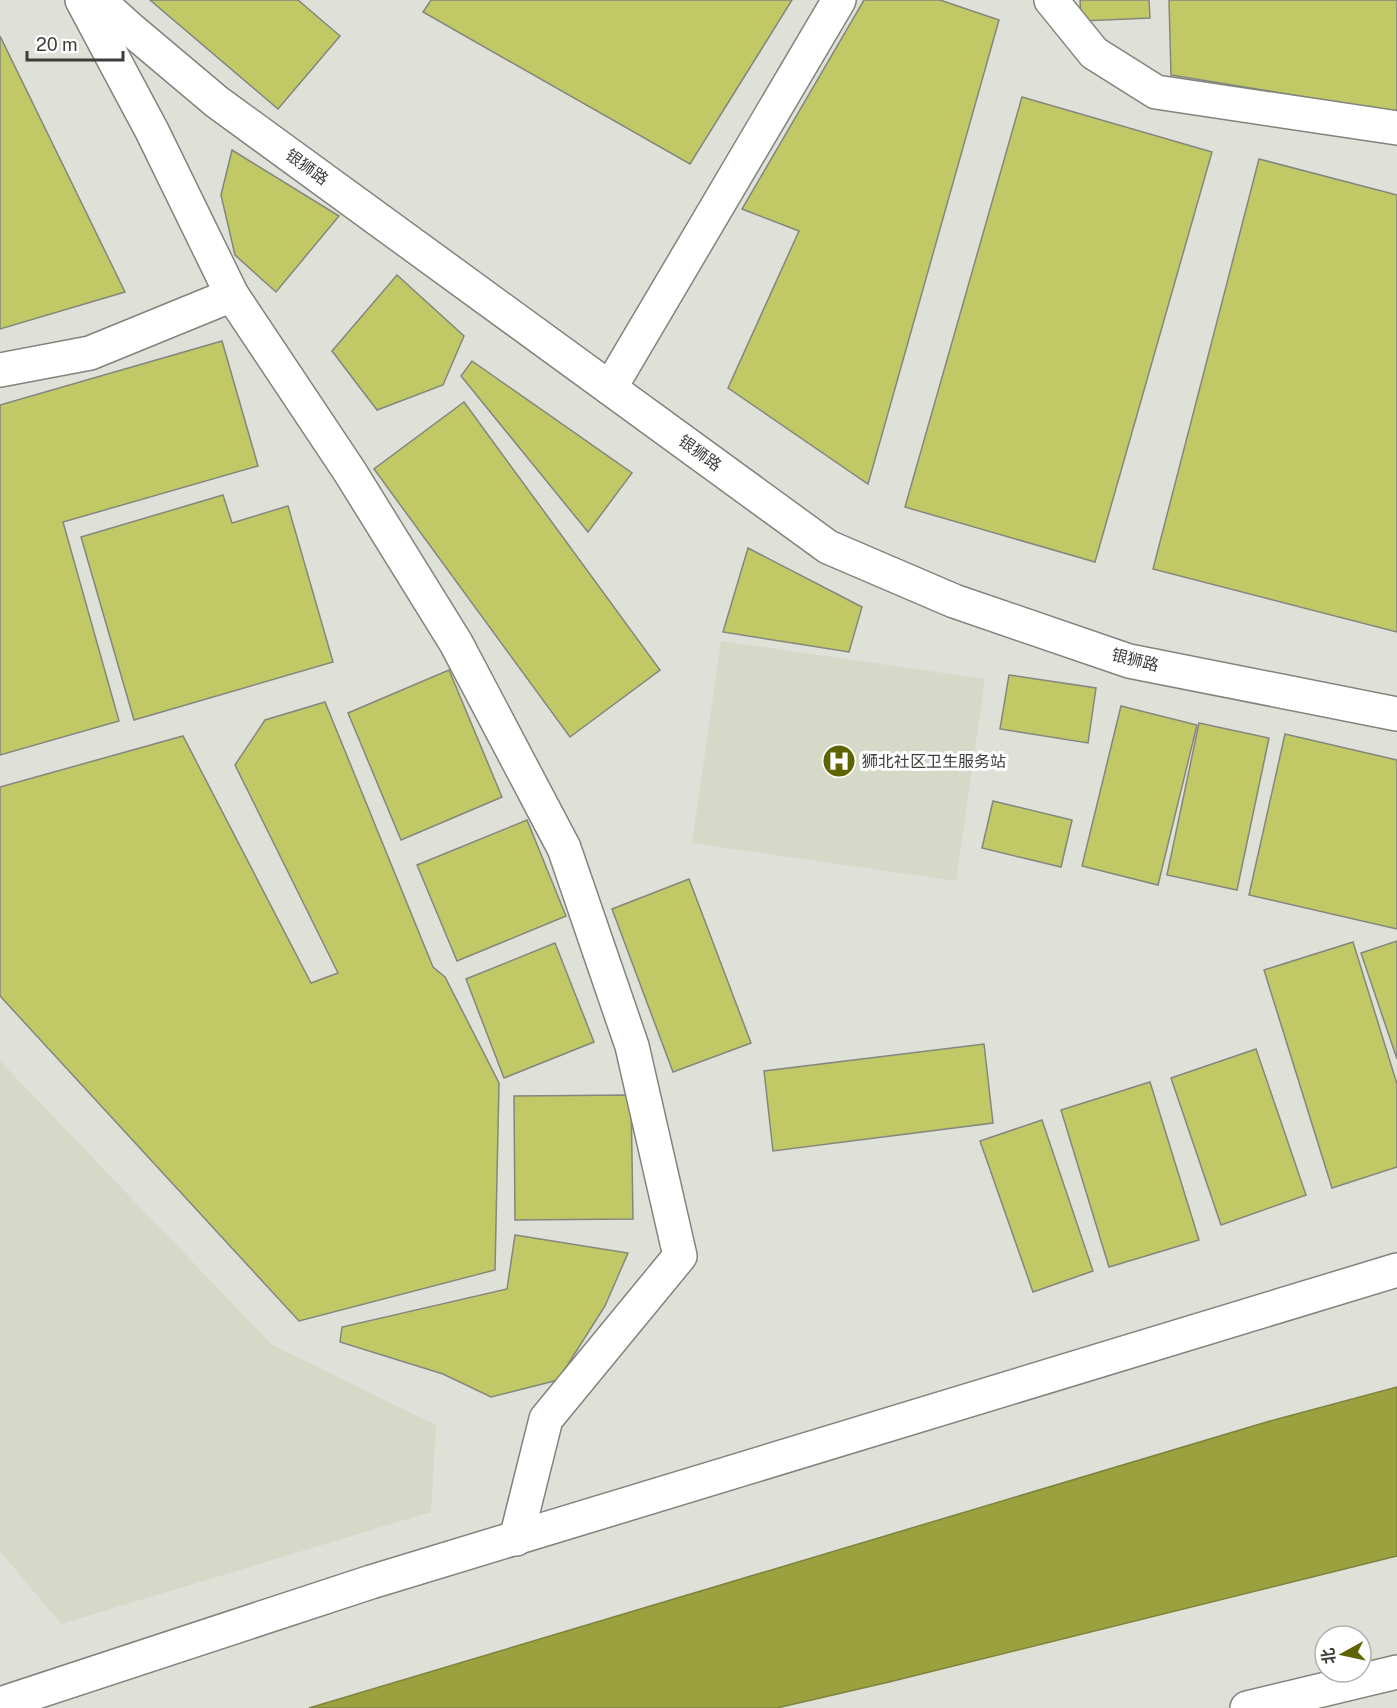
<svg xmlns="http://www.w3.org/2000/svg" width="1397" height="1708" viewBox="0 0 1397 1708" font-family="'Public Sans','Noto Sans SC',sans-serif">
<rect width="100%" height="100%" fill="#dfe0d8"/>
<!-- built -->
<g fill="#d6d8c8">
<polygon points="721,641 985,679 956,881 692,843"/>
<polygon points="0,1061 272,1345 436,1425 431,1512 61,1624 0,1551"/>
</g>
<!-- water -->
<polygon fill="#9ba13e" stroke="#7f833d" stroke-width="1.5" points="1397,1387 1397,1556 889,1682 777,1708 309,1708 1270,1421"/>
<!-- building -->
<g fill="#c1c866" stroke="#85867e" stroke-width="1.5">
<polygon points="150,0 298,0 340,36 278,109"/>
<polygon points="431,0 792,0 690,164 423,12"/>
<polygon points="864,0 940,0 999,20 868,484 728,388 799,231 742,209"/>
<polygon points="1080,0 1149,0 1150,18 1081,21"/>
<polygon points="1169,0 1397,0 1397,112 1171,75"/>
<polygon points="0,36 125,292 0,329"/>
<polygon points="1022,97 1212,152 1095,562 905,507"/>
<polygon points="232,150 339,216 276,292 235,255 221,195"/>
<polygon points="1259,159 1397,195 1397,632 1153,569"/>
<polygon points="397,275 464,336 443,385 377,410 332,351"/>
<polygon points="222,341 258,466 63,522 119,721 0,755 0,405"/>
<polygon points="472,361 632,473 588,532 461,376"/>
<polygon points="464,402 660,670 570,737 374,469"/>
<polygon points="223,495 232,523 288,506 333,662 134,720 81,537"/>
<polygon points="748,548 862,607 849,652 723,632"/>
<polygon points="449,670 502,797 401,840 348,713"/>
<polygon points="1009,675 1096,688 1088,743 1000,729"/>
<polygon points="325,702 433,967 445,977 499,1083 495,1270 299,1321 0,996 0,787 183,736 311,983 338,973 235,765 265,720"/>
<polygon points="1121,706 1197,725 1158,885 1082,866"/>
<polygon points="1199,723 1269,738 1237,890 1167,875"/>
<polygon points="1285,734 1397,760 1397,929 1249,895"/>
<polygon points="993,801 1072,820 1061,867 982,848"/>
<polygon points="527,820 566,916 457,961 417,865"/>
<polygon points="689,879 751,1043 673,1072 612,909"/>
<polygon points="1397,941 1397,1059 1361,953"/>
<polygon points="1353,942 1397,1084 1397,1167 1332,1188 1264,970"/>
<polygon points="555,943 594,1042 504,1078 466,979"/>
<polygon points="984,1044 993,1123 773,1151 764,1071"/>
<polygon points="1256,1049 1306,1195 1221,1225 1171,1078"/>
<polygon points="1150,1082 1199,1240 1109,1267 1061,1110"/>
<polygon points="631,1095 633,1219 515,1220 514,1096"/>
<polygon points="1042,1120 1093,1271 1033,1292 980,1141"/>
<polygon points="515,1235 628,1253 605,1306 558,1380 491,1397 443,1374 340,1342 342,1327 507,1289"/>
</g>
<g fill="none" stroke-linecap="round" stroke-linejoin="round">
<!-- street casing -->
<g stroke="#82837c" stroke-width="36">
<g id="street">
<polyline points="82,0 152,131 232,295 350,472 456,643 564,848 632,1046 680,1256 546,1419 516,1539"/>
<polyline points="1051,0 1094,53 1156,92 1397,128"/>
<polyline points="0,370 90,353 232,295"/>
<polyline points="610,388 839,0"/>
</g>
</g>
<!-- secondary casing -->
<g stroke="#82837c" stroke-width="36">
<g id="secondary">
<polyline points="98,0 128,27 217,102 828,547 954,601 1129,661 1397,714"/>
<polyline points="0,1704 371,1582 1397,1270"/>
<polyline points="1247,1708 1397,1672"/>
</g>
</g>
<!-- street -->
<use href="#street" stroke="#fff" stroke-width="33"/>
<!-- secondary -->
<use href="#secondary" stroke="#fff" stroke-width="33"/>
</g>
<!-- icons -->
<defs>
<g id="hospital-disc" transform="scale(1.725)"><circle r="9.5" fill="#606400" stroke="#fff"/><path d="M-5-5h3v3.5h4V-5h3V5h-3V1.5h-4V5h-3Z" fill="#fff"/></g>
</defs>
<g fill-rule="evenodd">
<use href="#hospital-disc" x="839" y="761"/>
</g>
<g text-anchor="middle" dominant-baseline="central" stroke-width="6" stroke-linejoin="round" paint-order="stroke">
<!-- street labels -->
<g font-size="16" fill="#3d3d3a" stroke="#fff">
<text transform="translate(307 167) rotate(36)">银狮路</text>
<text transform="translate(700 453) rotate(36)">银狮路</text>
<text transform="translate(1135 660) rotate(14)">银狮路</text>
</g>
<!-- poi labels -->
<g font-size="16" fill="#3d3d3a" stroke="#fff" text-anchor="start">
<text x="862" y="761">狮北社区卫生服务站</text>
</g>
</g>
<!-- north arrow -->
<g transform="translate(1343 1654) rotate(262)"><circle r="28" fill="#ffffff" stroke="#b1b1b0" stroke-width="1.5"/>
<path d="M0-4.5L10 22L0 15L-10 22Z" fill="#606400"/>
<text y="-9" font-size="16" font-weight="bold" text-anchor="middle" fill="#3d3d3a">北</text>
</g>
<!-- scale -->
<path d="M27 51v9h96v-9" fill="none" stroke="#3d3d3a" stroke-width="3"/>
<text x="36" y="51" font-size="18" fill="#3d3d3a" stroke="#ffffff" stroke-width="4.5" paint-order="stroke">20 m</text>
</svg>
